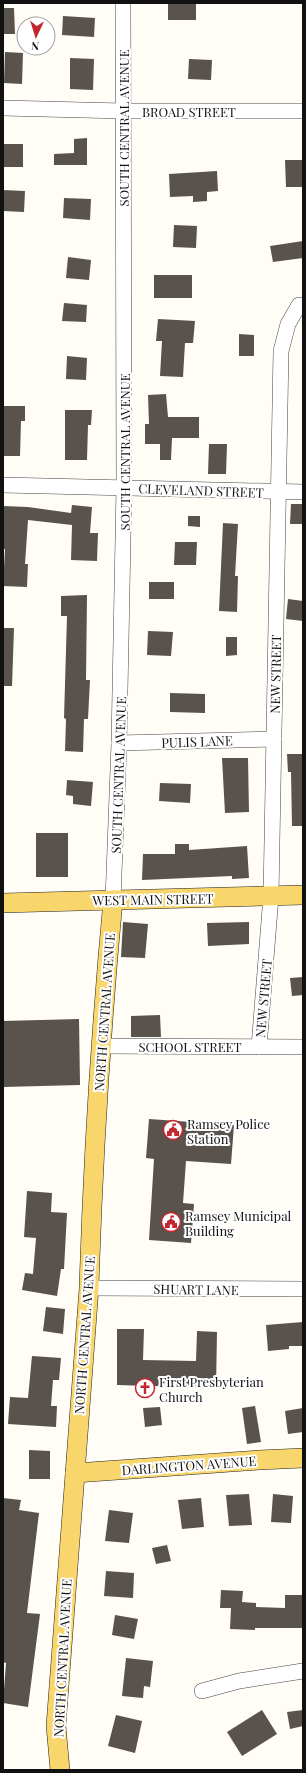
<svg xmlns="http://www.w3.org/2000/svg" width="306" height="1773" viewBox="0 0 306 1773" font-family="'Playfair Display',serif">
<rect width="100%" height="100%" fill="#fffdf5"/>
<!-- building -->
<g fill="#5a524d">
<rect x="168" y="3" width="28" height="17"/>
<polygon points="3,8 14,8 15,34 3,34"/>
<polygon points="63,16 95,18 94,37 62,35"/>
<polygon points="5,52 23,53 22,84 4,83"/>
<polygon points="70,58 94,59 93,90 70,89"/>
<polygon points="189,59 212,60 211,80 188,79"/>
<polygon points="87,138 87,165 54,165 54,154 74,153 74,139"/>
<rect x="3" y="144" width="20" height="23"/>
<polygon points="285,160 303,160 303,187 286,187"/>
<polygon points="217,171 218,191 207,192 207,201 193,202 193,196 170,197 169,174"/>
<polygon points="3,190 25,191 24,212 3,211"/>
<polygon points="64,198 91,199 90,220 63,218"/>
<polygon points="174,225 197,226 196,248 173,247"/>
<polygon points="303,241 303,258 273,262 270,246"/>
<polygon points="68,257 91,260 89,280 66,278"/>
<rect x="154" y="275" width="38" height="23"/>
<polygon points="64,303 87,305 86,322 62,321"/>
<polygon points="158,319 195,321 193,343 185,343 183,377 160,376 162,341 156,341"/>
<polygon points="239,334 254,335 254,356 239,356"/>
<polygon points="67,356 87,358 86,380 66,379"/>
<polygon points="166,394 168,417 199,417 199,438 172,438 171,460 160,460 160,444 145,444 145,424 149,424 148,395"/>
<polygon points="3,406 25,406 25,421 21,421 20,456 3,456"/>
<polygon points="65,410 92,410 91,425 88,425 87,460 65,460"/>
<polygon points="209,444 227,444 226,474 208,474"/>
<polygon points="291,504 303,504 303,524 290,524"/>
<polygon points="72,505 92,507 90,533 98,533 97,561 71,560 72,525 28,520 25,564 28,564 27,587 3,586 5,549 3,549 3,506 28,507 71,513"/>
<polygon points="188,516 200,516 200,527 188,526"/>
<polygon points="223,523 238,524 235,576 238,576 237,612 219,611"/>
<polygon points="175,542 197,542 196,565 174,565"/>
<rect x="149" y="582" width="25" height="17"/>
<polygon points="87,595 86,680 90,680 88,719 84,719 83,752 65,751 66,719 64,718 67,616 61,616 61,596"/>
<polygon points="288,599 303,601 303,621 286,619"/>
<polygon points="3,628 14,628 12,686 3,686"/>
<polygon points="148,631 173,632 171,656 147,655"/>
<polygon points="226,637 237,637 237,655 226,656"/>
<polygon points="170,693 205,694 205,713 170,712"/>
<polygon points="287,754 303,754 303,826 292,826 291,772 288,772"/>
<polygon points="222,758 248,758 249,812 225,813"/>
<polygon points="67,780 93,782 91,806 73,804 73,796 66,795"/>
<polygon points="160,783 191,784 190,803 159,801"/>
<rect x="36" y="833" width="32" height="44"/>
<polygon points="175,844 189,844 189,850 247,846 249,878 232,879 232,876 142,880 143,854 175,854"/>
<polygon points="123,922 148,924 145,958 121,957"/>
<polygon points="249,922 249,944 208,946 207,923"/>
<polygon points="303,977 303,995 292,996 290,978"/>
<polygon points="160,1015 161,1037 131,1037 131,1016"/>
<polygon points="79,1019 80,1085 3,1087 3,1021"/>
<polygon points="149,1119 234,1125 231,1164 186,1161 183,1203 194,1204 191,1243 149,1240 154,1159 146,1158"/>
<polygon points="27,1191 52,1193 51,1212 67,1213 64,1269 61,1269 57,1296 22,1290 25,1273 33,1274 36,1238 24,1237"/>
<polygon points="46,1307 65,1309 63,1334 43,1331"/>
<polygon points="303,1322 303,1346 289,1346 289,1349 268,1351 266,1325"/>
<polygon points="117,1329 144,1329 143,1360 196,1361 197,1331 217,1332 216,1388 117,1385"/>
<polygon points="32,1356 61,1358 59,1380 53,1380 51,1406 57,1406 56,1427 8,1424 10,1397 28,1398"/>
<polygon points="255,1406 261,1442 247,1444 242,1408"/>
<polygon points="160,1407 162,1425 145,1427 143,1408"/>
<polygon points="303,1408 303,1432 288,1434 285,1411"/>
<polygon points="29,1450 50,1451 50,1479 29,1479"/>
<polygon points="249,1494 252,1525 229,1526 226,1495"/>
<polygon points="273,1494 293,1496 291,1523 271,1522"/>
<polygon points="3,1498 21,1500 19,1510 39,1513 27,1613 40,1614 28,1707 3,1703 6,1663 3,1662"/>
<polygon points="201,1498 204,1527 182,1529 178,1500"/>
<polygon points="109,1510 133,1513 129,1543 105,1541"/>
<polygon points="167,1545 171,1561 156,1564 152,1548"/>
<polygon points="106,1571 134,1573 133,1598 104,1596"/>
<polygon points="221,1590 243,1591 242,1602 256,1603 256,1607 285,1608 285,1595 303,1595 302,1628 255,1628 255,1630 230,1629 231,1608 220,1608"/>
<polygon points="115,1615 138,1619 134,1639 112,1635"/>
<polygon points="126,1658 153,1661 150,1687 144,1686 143,1698 122,1696"/>
<polygon points="262,1710 277,1734 242,1756 227,1732"/>
<polygon points="303,1710 303,1726 290,1729 287,1712"/>
<polygon points="116,1715 142,1721 135,1753 108,1746"/>
</g>
<g fill="none" stroke-linecap="round" stroke-linejoin="round">
<!-- minor casing -->
<g stroke="#444" stroke-width="16">
<g id="minor">
<polyline points="3,108 123,111 303,111"/>
<polyline points="3,485 303,492"/>
<polyline points="119,743 274,739"/>
<polyline points="113,900 119,743 124,487 123,3"/>
<polyline points="101,1046 303,1047"/>
<polyline points="259,1047 271,896 281,351 288,324 299,305"/>
<polyline points="89,1288 303,1289"/>
<polyline points="202,1691 239,1681 303,1671"/>
</g>
</g>
<!-- major casing -->
<g stroke="#222" stroke-width="20">
<g id="major">
<polyline points="3,903 303,895"/>
<polyline points="75,1473 259,1460 303,1458"/>
<path d="M60,1770L56,1726L89,1288C93,1158 101,1029 113,900"/>
</g>
</g>
<!-- minor -->
<use href="#minor" stroke="#fff" stroke-width="15"/>
<!-- major -->
<use href="#major" stroke="#f9d66b" stroke-width="19"/>
</g>
<!-- icons -->
<defs>
<g id="civic-ring" transform="scale(1)"><circle r="9.5" fill="#fff" stroke="#c4262e" stroke-width="1.5"/><path d="M-.6-6.5H3V-4.5H.6V-3L4-1V1h2V6H-6V1h2V-1L-.6-3ZM-1.2 2.5V6h2.4V2.5Z" fill="#c4262e"/></g>
<g id="church-ring" transform="scale(1)"><circle r="9.5" fill="#fff" stroke="#c4262e" stroke-width="1.5"/><path d="M-1.2-6h2.4v3.5h3.3v2.4h-3.3V6h-2.4V-.1h-3.3v-2.4h3.3Z" fill="#c4262e"/></g>
</defs>
<g fill-rule="evenodd">
<use href="#civic-ring" x="173" y="1130"/>
<use href="#civic-ring" x="171" y="1222"/>
<use href="#church-ring" x="145" y="1388"/>
</g>
<g text-anchor="middle" dominant-baseline="central" stroke-width="4" stroke-linejoin="round" paint-order="stroke">
<!-- street labels -->
<g font-size="13" fill="#111" stroke="#fff">
<text x="189" y="111">BROAD STREET</text>
<text transform="translate(123 128) rotate(-90)">SOUTH CENTRAL AVENUE</text>
<text transform="translate(124 452) rotate(-90)">SOUTH CENTRAL AVENUE</text>
<text transform="translate(201 490) rotate(2)">CLEVELAND STREET</text>
<text transform="translate(275 674) rotate(-89)">NEW STREET</text>
<text transform="translate(197 741) rotate(-2)">PULIS LANE</text>
<text transform="translate(118 775) rotate(-88)">SOUTH CENTRAL AVENUE</text>
<text transform="translate(153 899) rotate(-1)">WEST MAIN STREET</text>
<text transform="translate(263 998) rotate(-85)">NEW STREET</text>
<text transform="translate(104 1012) rotate(-86)">NORTH CENTRAL AVENUE</text>
<text x="190" y="1046">SCHOOL STREET</text>
<text transform="translate(196 1289) rotate(1)">SHUART LANE</text>
<text transform="translate(84 1335) rotate(-86)">NORTH CENTRAL AVENUE</text>
<text transform="translate(189 1465) rotate(-4)">DARLINGTON AVENUE</text>
<text transform="translate(62 1658) rotate(-87)">NORTH CENTRAL AVENUE</text>
</g>
<!-- poi labels -->
<g font-size="13" fill="#111" stroke="#fff" text-anchor="start">
<text x="187" y="1123">Ramsey Police<tspan x="187" dy="15">Station</tspan></text>
<text x="185" y="1215">Ramsey Municipal<tspan x="185" dy="15">Building</tspan></text>
<text x="159" y="1381">First Presbyterian<tspan x="159" dy="15">Church</tspan></text>
</g>
</g>
<!-- border -->
<rect width="306" height="1773" fill="none" stroke="#111111" stroke-width="8"/>
<!-- north arrow -->
<g transform="translate(36 36) rotate(184)"><circle r="19" fill="#ffffff" stroke="#a0a0a0"/>
<path d="M0-3L7 15L0 10L-7 15Z" fill="#c4262e"/>
<text y="-6" font-size="11" font-weight="bold" text-anchor="middle" fill="#111111">N</text>
</g>
</svg>
